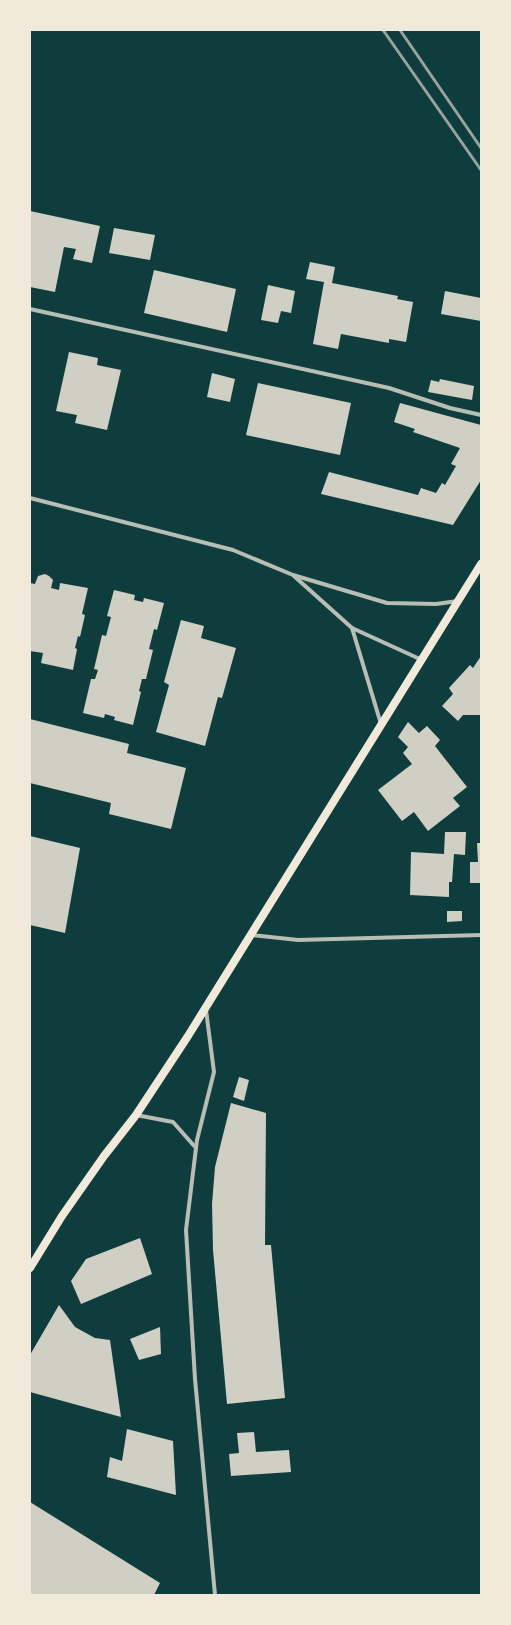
<svg xmlns="http://www.w3.org/2000/svg" width="511" height="1625" viewBox="0 0 511 1625" font-family="'Titillium Web',sans-serif">
<rect width="100%" height="100%" fill="#0f3d3e"/>
<!-- building -->
<g fill="#cfcfc3">
<polygon points="30,211 100,226 92,263 73,259 76,249 64,247 55,292 30,287"/>
<polygon points="114,228 155,235 150,260 109,253"/>
<polygon points="310,262 335,267 332,283 398,296 397,299 413,302 406,342 389,339 389,343 341,334 338,349 313,344 324,282 306,279"/>
<polygon points="154,270 236,289 227,332 144,313"/>
<polygon points="268,285 295,291 291,313 281,311 278,323 261,320"/>
<polygon points="445,291 481,298 481,321 441,314"/>
<polygon points="69,352 98,358 97,365 121,370 107,430 75,423 77,415 56,411"/>
<polygon points="212,373 235,379 230,402 207,397"/>
<polygon points="440,379 474,386 472,400 428,392 431,380 439,382"/>
<polygon points="258,383 351,403 340,455 246,435"/>
<polygon points="400,403 481,425 481,480 453,525 321,494 329,472 418,495 421,488 436,493 442,483 445,485 456,466 451,464 460,448 413,432 415,429 394,422"/>
<polygon points="45,574 49,576 53,580 51,588 59,590 60,583 88,588 82,614 85,615 80,637 78,636 75,648 77,649 73,670 41,663 43,653 30,651 30,583 35,584 38,576"/>
<polygon points="114,590 135,595 134,600 143,602 144,598 164,603 157,630 154,629 149,649 153,650 146,679 142,679 139,691 141,692 133,725 114,720 115,717 105,714 104,718 83,713 91,679 95,679 98,670 94,669 102,635 106,636 111,617 107,616"/>
<polygon points="181,620 204,626 201,638 236,648 222,698 218,697 205,746 156,732 169,685 164,682"/>
<polygon points="481,656 481,715 463,715 458,721 442,706 453,694 449,688 470,665 473,668"/>
<polygon points="30,719 129,744 127,753 186,768 171,829 109,814 111,803 30,783"/>
<polygon points="408,722 419,733 427,726 440,740 435,746 467,787 453,798 460,806 428,831 414,812 402,821 378,790 412,764 403,753 408,747 398,737"/>
<polygon points="445,832 466,832 465,855 454,854 452,882 449,882 449,897 410,895 411,852 444,854"/>
<polygon points="30,836 80,848 65,933 30,925"/>
<polygon points="477,843 481,843 481,883 470,883 470,862 478,862"/>
<polygon points="447,911 462,911 462,921 447,922"/>
<polygon points="239,1077 249,1080 244,1101 233,1097"/>
<polygon points="231,1103 266,1113 265,1245 271,1245 285,1398 227,1404 213,1250 212,1204 215,1167"/>
<polygon points="140,1238 152,1274 81,1304 71,1281 86,1259"/>
<polygon points="59,1305 75,1327 95,1338 110,1340 121,1417 30,1392 30,1355"/>
<polygon points="160,1327 161,1354 139,1360 130,1339"/>
<polygon points="127,1429 173,1441 176,1495 107,1477 110,1457 122,1461"/>
<polygon points="254,1432 256,1452 289,1450 291,1472 231,1476 229,1454 239,1453 237,1433"/>
<polygon points="30,1502 160,1583 154,1595 30,1595"/>
</g>
<g fill="none" stroke-linecap="round" stroke-linejoin="round">
<!-- minor -->
<g stroke="#b8beb3" stroke-width="4">
<polyline points="30,309 389,388 450,408 481,415"/>
<polyline points="30,498 233,550 293,575 387,603 436,604 458,601"/>
<polyline points="294,576 352,628 422,660"/>
<polyline points="352,628 381,724"/>
<polyline points="252,935 298,940 481,935"/>
<polyline points="206,1010 214,1072 197,1140 186,1230 195,1379 215,1595"/>
<polyline points="136,1115 173,1122 196,1148"/>
</g>
<!-- secondary -->
<polyline stroke="#f1e9da" stroke-width="8" points="30,1268 62,1216 104,1156 136,1115 188,1036 481,564"/>
<!-- rail -->
<g stroke="#97a49c" stroke-width="3">
<polyline points="383,30 481,170"/>
<polyline points="400,30 481,148"/>
</g>
</g>
<!-- border -->
<rect width="511" height="1625" fill="none" stroke="#f1e9da" stroke-width="62"/>
</svg>
